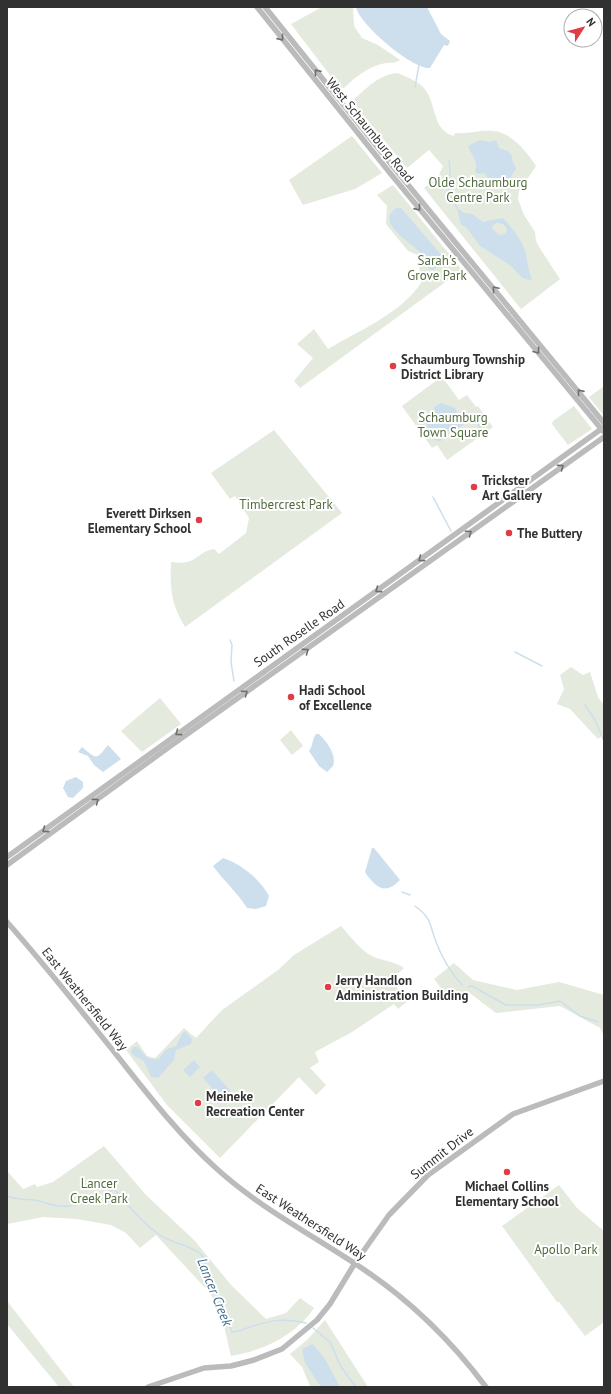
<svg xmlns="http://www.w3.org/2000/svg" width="611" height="1394" viewBox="0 0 611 1394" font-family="'PT Sans',sans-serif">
<rect width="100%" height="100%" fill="#fff"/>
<!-- green -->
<g fill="#e4eadd">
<path d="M322,7H353L354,26L362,38L378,45L400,60C394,64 388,62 381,64C367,68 354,78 344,88L339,87L291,24Z"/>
<path d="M397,73C409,78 422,82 428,94C436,109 434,131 454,136L455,133C468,134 481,130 493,131C511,132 527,152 536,166L519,191L518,199L524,215L535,232L536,241L539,247L560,279L521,309L424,188L438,177L443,166L429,150L407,168L352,101C366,89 378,75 397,73Z"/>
<polygon points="352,136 382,173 355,189 303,205 289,180"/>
<path d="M393,185L462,270L300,388L294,381L313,358L297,344L314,329L328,349C360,330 400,314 421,283L418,255L408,251L386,224L387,206L377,195Z"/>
<polygon points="440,378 445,381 459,400 467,395 476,407 478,406 493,427 447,460 437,445 432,448 402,406"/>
<polygon points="604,386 604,416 589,397"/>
<polygon points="574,406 592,429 568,445 552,424 553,421"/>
<path d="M274,430L342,513L185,627C171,604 170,589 171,562C198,566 194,553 214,549L219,554L246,533L249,518L235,496L230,499L211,473Z"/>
<polygon points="571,667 583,675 590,672 598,697 604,705 604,734 598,739 570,709 557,704 564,689 560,675"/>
<polygon points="160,698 181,724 142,752 121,731"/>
<polygon points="291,730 303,746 292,755 280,740"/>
<path d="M341,926C350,936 360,950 372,956C382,961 395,961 404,968L390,981L409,1000L398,1009L394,1004L352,1032L315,1052L319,1062L310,1068L326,1085L316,1095L299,1077L220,1158L167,1105L126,1050L137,1041L147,1056L155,1058L184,1028L196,1038L222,1010L278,970L294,955Z"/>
<polygon points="454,963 473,980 517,990 559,982 604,995 604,1036 600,1028 560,1006 496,1013 467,991 449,998 434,979"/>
<path d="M104,1146L146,1195L194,1240L232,1286L266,1319L286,1313L300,1298L314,1308C295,1336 264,1350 231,1356L221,1313L210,1293L156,1235L140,1248L126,1233L111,1225L77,1219L43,1217L7,1224V1171L23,1189L35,1184L37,1187L53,1182Z"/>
<polygon points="559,1185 577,1208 604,1231 604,1322 585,1336 559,1302 557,1302 502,1226"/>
<polygon points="7,1301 74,1387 59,1387 7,1324"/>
<polygon points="325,1320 368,1387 310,1386 302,1367 290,1354 307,1340"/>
</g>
<!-- water -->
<g fill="#cddfec" fill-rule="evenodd">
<path d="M356,7H427L441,34L450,41L448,46L444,45L430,68C413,70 359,24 356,7Z"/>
<path d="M480,140L489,142L496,140L499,148L508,151L512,156V160L516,168L509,180L510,185L487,183L488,178L484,173L478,174L475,172C479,161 471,155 468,146Z"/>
<path d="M397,208H401L443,257V263L433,270L428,269C426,265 426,258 423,255C416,246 372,222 397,208Z"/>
<path d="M457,208L464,213L472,214L483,222L503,218C512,228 524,242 526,255C528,264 528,269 532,279L530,280L522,278L511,266L480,246L466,227L461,225ZM497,223C503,223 505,225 507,230L505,234L499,235L492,228L493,225Z"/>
<path d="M441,403L455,408L458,416L466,423L454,431L448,432L441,441C432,441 427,435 426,426L434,415V407Z"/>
<path d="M316,734H319C327,742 337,755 333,766L327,772L319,766L309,751C313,746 312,739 316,734Z"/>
<path d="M108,745L121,759L103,772L94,765L88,756L78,752L82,747C97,759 95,761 108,745Z"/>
<polygon points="76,777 83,782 83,788 73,798 68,797 63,788 66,781"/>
<path d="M372,848H374L400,880C385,896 375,887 365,872Z"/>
<path d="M223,858C240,863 261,880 269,896L266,906L256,909L247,908C237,892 224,881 213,866Z"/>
<path d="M185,1031L192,1039L191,1044L176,1050L174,1060L158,1078L151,1077L144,1061L133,1055L131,1051L133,1047H138C145,1055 146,1060 158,1059L167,1049L176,1046L182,1034Z"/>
<polygon points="194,1060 200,1067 190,1077 183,1070"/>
<polygon points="212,1070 233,1094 224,1102 203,1078"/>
<polygon points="313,1344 325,1359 340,1387 321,1387 305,1363 302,1349"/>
</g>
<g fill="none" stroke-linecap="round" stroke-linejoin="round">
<!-- stream -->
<g stroke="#cddfec" stroke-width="1.5">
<polyline points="415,87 419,65"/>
<polyline points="449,161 450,171 448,191 457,208"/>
<polyline points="472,414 474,422"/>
<polyline points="478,422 479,428 481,428 483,421"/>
<polyline points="433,497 451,531"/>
<polyline points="230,640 232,645 231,662 234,681"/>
<polyline points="515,652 542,666"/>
<polyline points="585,705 595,720 604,741"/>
<polyline points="402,892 410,895"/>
<path d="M415,906C431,918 429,922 435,939C441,956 451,973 462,985"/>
<polyline points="468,987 472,986 506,1005 538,1005 560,1001 580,1016 598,1022"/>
<path d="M7,1196C16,1200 24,1199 34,1200C42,1201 50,1205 58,1206C78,1208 98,1198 114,1189C128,1205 142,1223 160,1235C173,1244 189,1244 202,1255L232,1332C240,1332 245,1328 253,1326C273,1320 285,1318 306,1323"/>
<polyline points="313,1328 330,1342 341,1367 356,1387"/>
</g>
<!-- secondary -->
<g stroke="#bbb" stroke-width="5.5">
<polyline points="257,7 390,173 603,431"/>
<polyline points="265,7 395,169 604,423"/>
<polyline points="7,857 604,427"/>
<polyline points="7,865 169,747 604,437"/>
<path d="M7,922C46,966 82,1012 119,1058C150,1097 180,1136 217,1169C259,1207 307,1232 354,1263C404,1295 450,1339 486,1387"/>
<polyline points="148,1387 204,1368 231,1366 254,1360 282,1349 317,1320 330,1304 355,1263 389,1215 428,1175 513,1114 604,1081"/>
</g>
</g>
<!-- one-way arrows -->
<defs><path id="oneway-chevron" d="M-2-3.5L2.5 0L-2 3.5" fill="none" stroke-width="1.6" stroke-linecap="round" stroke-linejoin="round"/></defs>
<g stroke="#6f6f6f">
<use href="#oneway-chevron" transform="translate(281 38) rotate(51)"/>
<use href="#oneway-chevron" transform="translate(317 72) rotate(-129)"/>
<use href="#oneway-chevron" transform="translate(418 208) rotate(51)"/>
<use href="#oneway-chevron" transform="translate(495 289) rotate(-130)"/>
<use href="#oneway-chevron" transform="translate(537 351) rotate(52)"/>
<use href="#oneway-chevron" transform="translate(580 392) rotate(-129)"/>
<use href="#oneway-chevron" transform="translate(561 467) rotate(-36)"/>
<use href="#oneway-chevron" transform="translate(469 533) rotate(-35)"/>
<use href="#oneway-chevron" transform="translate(421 559) rotate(143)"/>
<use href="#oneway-chevron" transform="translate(378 590) rotate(144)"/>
<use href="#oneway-chevron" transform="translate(306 651) rotate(-36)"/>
<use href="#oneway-chevron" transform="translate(245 693) rotate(-35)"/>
<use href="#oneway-chevron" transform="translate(178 733) rotate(144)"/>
<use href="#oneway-chevron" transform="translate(96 801) rotate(-37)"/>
<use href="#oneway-chevron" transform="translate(45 830) rotate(144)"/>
</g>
<!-- markers -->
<g fill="#df3c44" stroke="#fff" stroke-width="1.5">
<circle cx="393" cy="366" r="4"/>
<circle cx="474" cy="487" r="4"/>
<circle cx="199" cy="520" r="4"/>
<circle cx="509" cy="533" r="4"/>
<circle cx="291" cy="697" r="4"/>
<circle cx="328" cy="987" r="4"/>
<circle cx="198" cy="1103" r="4"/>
<circle cx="507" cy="1172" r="4"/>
</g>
<g text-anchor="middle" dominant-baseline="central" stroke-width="4" stroke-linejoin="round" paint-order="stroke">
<!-- street labels -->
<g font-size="13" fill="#313131" stroke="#fff">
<text transform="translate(370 130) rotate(51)">West Schaumburg Road</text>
<text transform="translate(299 633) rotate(-35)">South Roselle Road</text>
<text transform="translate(85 999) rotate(51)">East Weathersfield Way</text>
<text transform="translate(442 1153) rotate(-38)">Summit Drive</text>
<text transform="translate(311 1222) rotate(33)">East Weathersfield Way</text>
</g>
<!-- park labels -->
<g font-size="13" fill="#536c3f" stroke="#fff">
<text x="478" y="182">Olde Schaumburg<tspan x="478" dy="15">Centre Park</tspan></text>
<text x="437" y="260">Sarah's<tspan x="437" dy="15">Grove Park</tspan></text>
<text x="453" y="417">Schaumburg<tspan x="453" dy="15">Town Square</tspan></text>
<text x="286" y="504">Timbercrest Park</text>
<text x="99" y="1183">Lancer<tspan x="99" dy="15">Creek Park</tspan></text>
<text x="566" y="1249">Apollo Park</text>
</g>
<!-- poi labels -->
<g font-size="13" font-weight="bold" fill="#313131" stroke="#fff" text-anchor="start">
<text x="401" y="359">Schaumburg Township<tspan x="401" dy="15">District Library</tspan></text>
<text x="482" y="480">Trickster<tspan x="482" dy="15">Art Gallery</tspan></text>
<text x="191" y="513" text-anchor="end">Everett Dirksen<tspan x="191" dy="15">Elementary School</tspan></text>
<text x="517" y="533">The Buttery</text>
<text x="299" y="690">Hadi School<tspan x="299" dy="15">of Excellence</tspan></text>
<text x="336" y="980">Jerry Handlon<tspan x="336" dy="15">Administration Building</tspan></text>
<text x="206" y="1096">Meineke<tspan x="206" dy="15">Recreation Center</tspan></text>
<text x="507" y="1186" text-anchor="middle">Michael Collins<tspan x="507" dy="15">Elementary School</tspan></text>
</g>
<!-- water labels -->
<g font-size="14" font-style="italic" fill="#417091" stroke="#fff">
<text transform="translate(215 1292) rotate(68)">Lancer Creek</text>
</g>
</g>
<!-- border -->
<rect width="611" height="1394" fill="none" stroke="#313131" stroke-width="16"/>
<!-- north arrow -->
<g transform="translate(583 28) rotate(54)"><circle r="19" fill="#ffffff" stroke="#adadad"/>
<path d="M0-3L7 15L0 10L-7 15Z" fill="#df3c44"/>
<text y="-6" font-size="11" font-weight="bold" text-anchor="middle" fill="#313131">N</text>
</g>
</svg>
